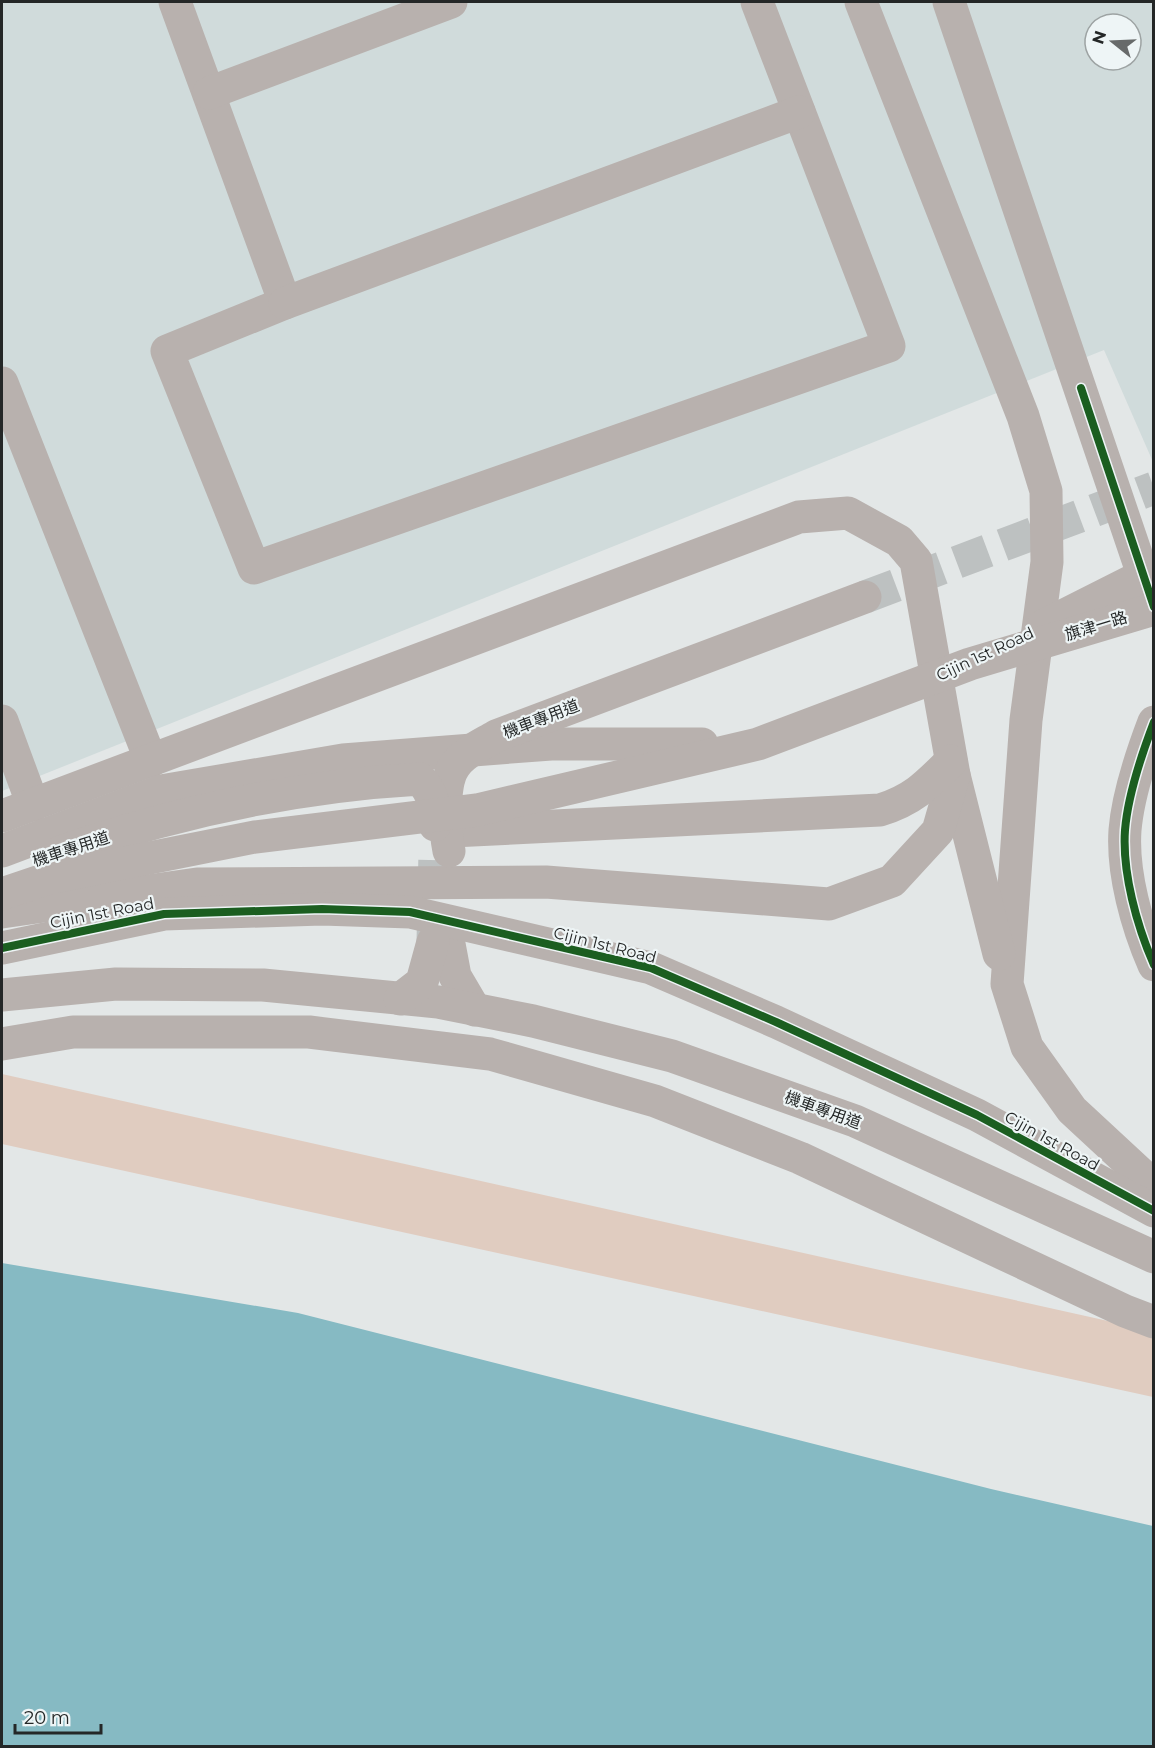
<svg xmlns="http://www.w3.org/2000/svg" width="1155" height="1748" viewBox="0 0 1155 1748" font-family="Montserrat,'Noto Sans TC',sans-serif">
<rect width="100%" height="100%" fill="#e3e7e7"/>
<!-- built -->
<path fill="#d0dbdb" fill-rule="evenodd" d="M2,2H1153V462L1104,350L2,791ZM1095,24H1131V60H1095Z"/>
<!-- green -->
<polygon fill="#e0ccc0" points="2,1074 1153,1331 1153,1397 2,1144"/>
<!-- water -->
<polygon fill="#86bac3" points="2,1263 298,1313 991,1489 1153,1526 1153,1746 2,1746"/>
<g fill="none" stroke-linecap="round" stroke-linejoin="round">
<!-- minor-tunnel -->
<g stroke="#bdc1c1" stroke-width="33" stroke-dasharray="33 16" stroke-linecap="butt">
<polyline points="865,597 1154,488"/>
<polyline points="433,942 435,851"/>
</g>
<!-- minor -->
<g stroke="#b8b1ae" stroke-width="33">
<polyline points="175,2 285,303 167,351 254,568 889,346 757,2"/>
<polyline points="861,2 1023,416 1046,491 1047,562 1026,720 1007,984 1027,1047 1072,1110 1154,1186"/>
<polyline points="949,2 1154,607"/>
<polyline points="209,93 451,2"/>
<polyline points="285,303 799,112"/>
<polyline points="2,383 151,761"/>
<polyline points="1043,626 1154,570"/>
<polyline points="2,721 33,805"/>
<path d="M1154,722C1141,756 1128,794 1125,830C1122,873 1137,926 1154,965"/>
<polyline points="954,775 999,954"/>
<polyline points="2,816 799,517 848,513 899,541 916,561 954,775 938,831 892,881 829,904 546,882 197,884 2,912"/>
<path d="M452,831L880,810C913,800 927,785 951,761"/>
<polyline points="2,851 161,791 343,760 551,744 702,744"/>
<path d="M449,851C445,831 442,785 454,767C462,753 483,744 496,736L865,597"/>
<path d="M60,852C176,812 297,786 420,779C434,795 435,805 435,825"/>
<polyline points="2,894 49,878 255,837 477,810 758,744 970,664 1154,609"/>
<polyline points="449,944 455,976 475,1010"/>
<polyline points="2,948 164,914 322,909 410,912 651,968 776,1022 977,1115 1154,1211"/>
<polyline points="2,995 116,984 263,985 438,1002 533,1021 672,1056 855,1121 1154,1257"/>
<polyline points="400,999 422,982 433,942"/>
<polyline points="2,1044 73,1032 309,1032 490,1054 655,1101 800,1158 1125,1311 1154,1322"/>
</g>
<!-- cycleway casing -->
<g stroke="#eef5f6" stroke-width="11">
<g id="cycleway">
<polyline points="1081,388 1154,607"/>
<path d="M1154,722C1141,756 1128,794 1125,830C1122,873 1137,926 1154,965"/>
<polyline points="2,948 164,914 322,909 410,912 651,968 776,1022 977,1115 1154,1211"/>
</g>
</g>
<!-- cycleway -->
<use href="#cycleway" stroke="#1b5e20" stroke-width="8"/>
</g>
<g text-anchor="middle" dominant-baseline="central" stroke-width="4.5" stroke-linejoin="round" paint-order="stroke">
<!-- street labels -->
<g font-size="16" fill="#242727" stroke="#eef5f6">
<text transform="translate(1096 626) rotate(-17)">旗津一路</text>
<text transform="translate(985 654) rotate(-25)">Cijin 1st Road</text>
<text transform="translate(541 719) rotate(-21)">機車專用道</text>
<text transform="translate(71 849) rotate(-18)">機車專用道</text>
<text transform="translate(102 913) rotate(-11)">Cijin 1st Road</text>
<text transform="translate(605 945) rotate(14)">Cijin 1st Road</text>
<text transform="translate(823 1110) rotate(20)">機車專用道</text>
<text transform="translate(1052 1141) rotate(29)">Cijin 1st Road</text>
</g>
</g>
<!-- border -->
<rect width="1155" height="1748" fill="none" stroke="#242727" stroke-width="6"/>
<!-- north arrow -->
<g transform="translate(1113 42) rotate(288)"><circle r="28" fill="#eef5f6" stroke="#9da3a3" stroke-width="1.5"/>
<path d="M0-4.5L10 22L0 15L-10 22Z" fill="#676a6a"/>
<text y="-9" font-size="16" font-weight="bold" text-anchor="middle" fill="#242727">N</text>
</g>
<!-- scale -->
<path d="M15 1724v9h86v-9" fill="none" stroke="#242727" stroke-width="3"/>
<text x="24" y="1724" font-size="18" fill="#242727" stroke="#eef5f6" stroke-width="4.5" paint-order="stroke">20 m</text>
</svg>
